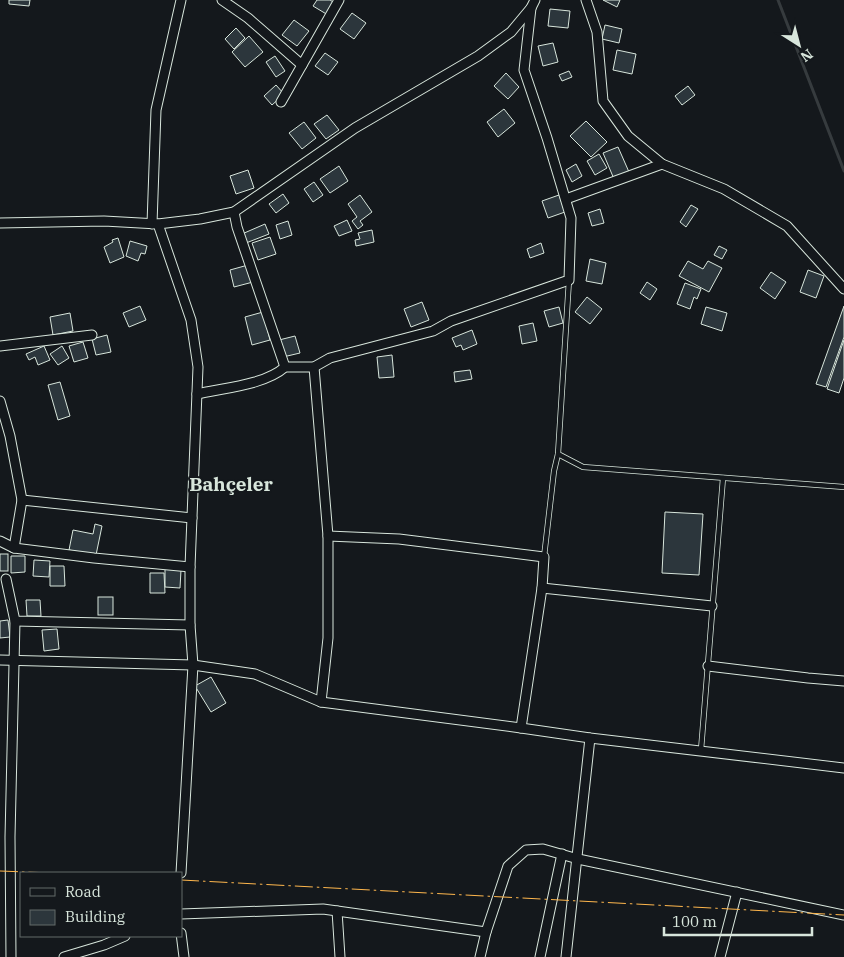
<svg xmlns="http://www.w3.org/2000/svg" width="844" height="957" viewBox="0 0 844 957" font-family="'IBM Plex Serif',serif">
<rect width="100%" height="100%" fill="#14181c"/>
<g fill="none" stroke-linecap="round" stroke-linejoin="round">
<!-- stream -->
<polyline stroke="#363b3e" stroke-width="3" points="778,0 844,171"/>
</g>
<!-- building -->
<g fill="#2c363c" stroke="#d8e6dc">
<polygon points="9,0 30,0 29,6 9,4"/>
<polygon points="317,0 330,0 335,3 328,15 313,6"/>
<polygon points="603,0 620,0 617,7"/>
<polygon points="550,9 570,11 568,28 548,26"/>
<polygon points="352,13 366,23 354,39 340,29"/>
<polygon points="294,20 309,31 297,46 282,35"/>
<polygon points="605,25 622,29 619,43 602,39"/>
<polygon points="236,28 245,38 234,49 225,39"/>
<polygon points="249,36 263,52 245,67 232,52"/>
<polygon points="553,43 558,62 543,66 538,46"/>
<polygon points="617,50 636,54 632,74 613,70"/>
<polygon points="325,53 338,62 328,75 315,66"/>
<polygon points="275,56 285,71 276,77 266,62"/>
<polygon points="569,71 572,77 562,81 559,75"/>
<polygon points="506,73 519,87 508,99 494,86"/>
<polygon points="276,85 284,94 272,105 264,96"/>
<polygon points="688,86 695,95 682,105 675,96"/>
<polygon points="504,109 515,123 498,137 487,122"/>
<polygon points="327,115 339,130 326,139 314,124"/>
<polygon points="586,121 607,142 591,157 570,136"/>
<polygon points="304,122 316,138 302,149 289,133"/>
<polygon points="618,147 629,172 614,179 603,153"/>
<polygon points="599,154 607,168 595,175 587,161"/>
<polygon points="576,164 582,176 572,182 566,170"/>
<polygon points="339,166 348,181 330,193 320,179"/>
<polygon points="248,170 254,188 236,194 230,176"/>
<polygon points="314,182 323,195 313,202 304,189"/>
<polygon points="283,194 289,203 276,213 269,204"/>
<polygon points="360,195 372,212 360,221 363,225 358,229 352,221 357,217 348,204"/>
<polygon points="559,195 565,212 548,218 542,201"/>
<polygon points="691,205 698,209 686,227 680,222"/>
<polygon points="600,209 604,223 592,226 588,213"/>
<polygon points="347,220 352,231 339,236 334,226"/>
<polygon points="288,221 292,235 280,239 276,225"/>
<polygon points="265,224 269,234 246,243 242,234"/>
<polygon points="372,230 374,242 356,246 355,240 360,239 358,233"/>
<polygon points="270,237 276,254 258,260 252,243"/>
<polygon points="118,238 124,257 110,263 104,247 113,242 112,240"/>
<polygon points="130,241 147,246 145,254 141,253 138,261 126,256"/>
<polygon points="541,243 544,253 530,258 527,249"/>
<polygon points="719,246 727,250 722,259 714,255"/>
<polygon points="590,259 606,263 602,284 586,281"/>
<polygon points="688,261 703,269 708,261 722,268 709,292 679,276"/>
<polygon points="248,265 253,282 234,287 230,270"/>
<polygon points="808,270 824,276 816,298 800,292"/>
<polygon points="771,272 786,282 775,299 760,288"/>
<polygon points="647,282 657,289 650,300 640,293"/>
<polygon points="685,283 701,289 697,299 694,297 690,309 677,304"/>
<polygon points="587,297 602,309 590,324 575,312"/>
<polygon points="422,302 429,320 411,327 404,309"/>
<polygon points="140,306 146,320 129,327 123,313"/>
<polygon points="844,306 844,337 826,387 816,384"/>
<polygon points="559,307 563,323 549,327 544,311"/>
<polygon points="706,307 727,313 722,331 701,324"/>
<polygon points="263,312 270,340 252,345 245,317"/>
<polygon points="70,313 73,331 53,335 50,317"/>
<polygon points="533,323 537,341 522,344 519,326"/>
<polygon points="472,330 477,344 463,350 461,345 456,347 452,338"/>
<polygon points="107,335 111,352 96,355 92,339"/>
<polygon points="295,336 300,353 283,357 279,340"/>
<polygon points="844,340 844,378 839,393 827,389"/>
<polygon points="83,342 88,358 74,362 69,346"/>
<polygon points="44,346 50,360 38,365 35,357 29,360 26,354"/>
<polygon points="62,346 69,358 58,365 50,354"/>
<polygon points="392,355 394,377 379,378 377,357"/>
<polygon points="470,370 472,379 455,382 454,372"/>
<polygon points="60,382 70,416 58,420 48,385"/>
<polygon points="665,512 703,514 699,575 662,573"/>
<polygon points="95,524 102,526 96,555 69,550 73,530 93,534"/>
<rect x="0" y="554" width="8" height="17"/>
<polygon points="11,556 25,556 25,572 11,573"/>
<polygon points="34,560 50,561 49,577 33,576"/>
<polygon points="50,566 64,566 65,586 50,586"/>
<polygon points="165,569 181,570 180,588 165,587"/>
<polygon points="150,573 164,573 165,593 150,593"/>
<rect x="98" y="597" width="15" height="18"/>
<polygon points="26,600 40,600 41,616 27,616"/>
<polygon points="8,620 10,637 0,638 0,621"/>
<polygon points="57,629 59,649 44,651 42,630"/>
<polygon points="211,677 226,703 211,712 195,686"/>
</g>
<g fill="none" stroke-linecap="round" stroke-linejoin="round">
<!-- lane casing -->
<g stroke="#d8e6dc" stroke-width="6">
<g id="lane">
<polyline points="569,280 558,454 583,467 844,487"/>
<polyline points="544,557 554,471 558,454"/>
<polyline points="701,750 723,478"/>
</g>
</g>
<!-- street casing -->
<g stroke="#d8e6dc" stroke-width="11">
<g id="street">
<polyline points="222,0 248,18 302,65"/>
<polyline points="586,0 597,32 603,101 628,136 662,164 724,189 787,226 844,289"/>
<polyline points="281,102 339,0"/>
<polyline points="566,199 662,164"/>
<polyline points="234,212 237,227 285,367"/>
<polyline points="0,223 104,221 158,224 200,219 234,212 355,128 478,56 511,32 531,8 535,0"/>
<polyline points="152,224 156,110 181,0"/>
<polyline points="158,224 191,320 198,367 190,567 190,625 193,665 181,873"/>
<polyline points="0,346 92,335"/>
<polyline points="314,367 328,536 328,638 321,702"/>
<path d="M197,394C223,388 265,385 285,367H314L330,358L433,331L451,321L569,280L571,218L547,138L524,70L531,8"/>
<polyline points="0,401 10,436 22,500 14,548"/>
<polyline points="22,500 192,518"/>
<polyline points="328,536 399,539 544,557 542,588 521,728"/>
<polyline points="0,541 14,548 94,558 190,567"/>
<polyline points="6,579 15,621 190,625"/>
<polyline points="542,588 712,606"/>
<polyline points="0,660 193,665 255,674 321,702 521,728 590,738 844,768"/>
<polyline points="708,666 808,678 844,681"/>
<polyline points="337,911 340,957"/>
<polyline points="181,914 323,909 486,932"/>
<polyline points="181,933 184,957"/>
<polyline points="11,957 10,837 15,621"/>
<polyline points="64,957 104,945 125,936"/>
<polyline points="480,957 486,932 508,866 526,850 543,849 578,859 844,915"/>
<polyline points="540,957 562,854"/>
<polyline points="566,957 590,738"/>
<polyline points="720,957 737,892"/>
</g>
</g>
<!-- lane -->
<use href="#lane" stroke="#14181c" stroke-width="4.5"/>
<!-- street -->
<use href="#street" stroke="#14181c" stroke-width="9"/>
<!-- power -->
<g stroke="#ffb74d" stroke-width="1" stroke-dasharray="18 4 2.5 4" stroke-linecap="butt">
<polyline points="0,871 52,873"/>
<polyline points="181,880 844,915"/>
</g>
</g>
<g text-anchor="middle" dominant-baseline="central" stroke-width="4" stroke-linejoin="round" paint-order="stroke">
<!-- district labels -->
<g font-size="19" font-weight="bold" fill="#d8e6dc" stroke="#14181c">
<text x="231" y="484">Bahçeler</text>
</g>
</g>
<!-- legend -->
<rect x="20" y="872" width="162" height="65" fill="#14181c" stroke="#626a69"/>
<rect x="30" y="888" width="25" height="8" fill="#14181c" stroke="#626a69"/>
<text x="65" y="897" font-size="15" fill="#d8e6dc">Road</text>
<rect x="30" y="910" width="25" height="15" fill="#2c363c" stroke="#626a69"/>
<text x="65" y="922" font-size="15" fill="#d8e6dc">Building</text>
<!-- north arrow -->
<g transform="translate(799 45) rotate(144)" stroke="#14181c" stroke-width="4" paint-order="stroke">
<path d="M0-4L9 19L0 12L-9 19Z" fill="#d8e6dc"/>
<text y="-8" font-size="14" font-weight="bold" text-anchor="middle" fill="#d8e6dc">N</text>
</g>
<!-- scale -->
<path d="M664 927v8h148v-8" fill="none" stroke="#d8e6dc" stroke-width="2.5"/>
<text x="672" y="927" font-size="15" fill="#d8e6dc" stroke="#14181c" stroke-width="4" paint-order="stroke">100 m</text>
</svg>
